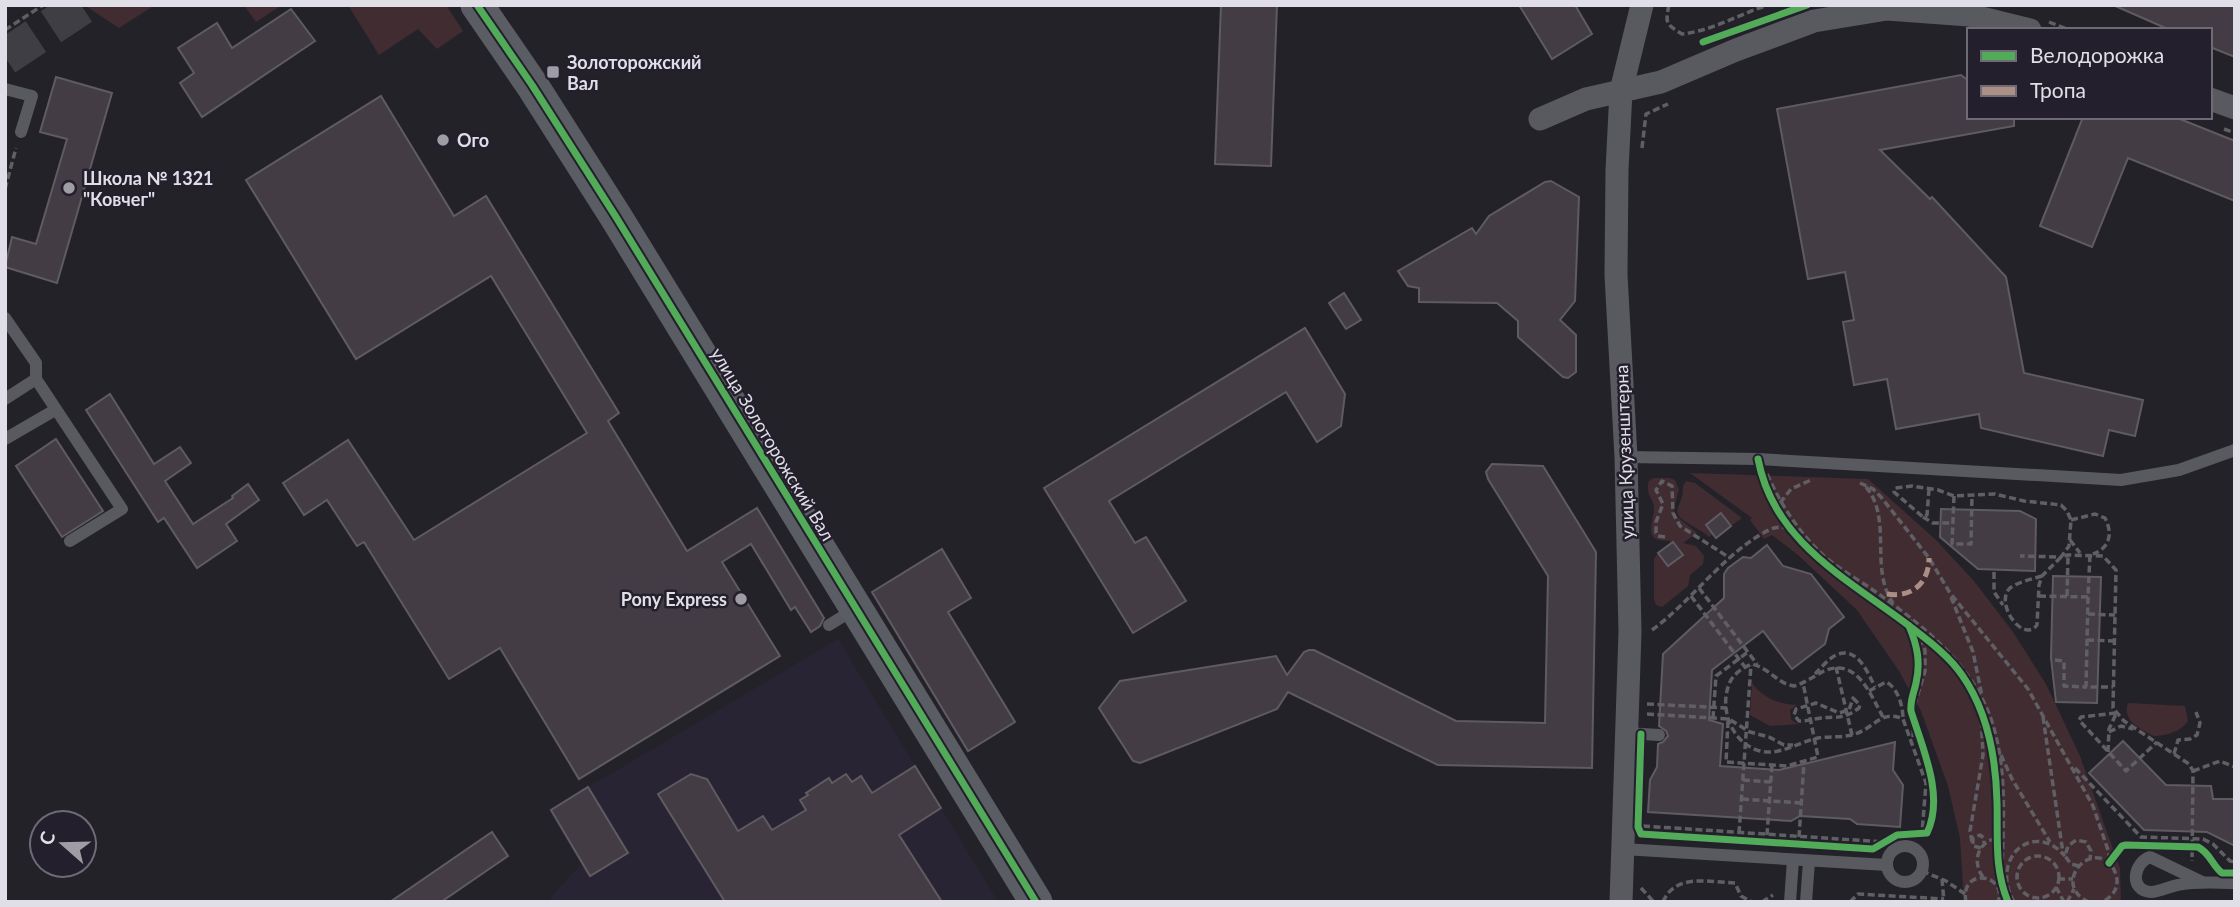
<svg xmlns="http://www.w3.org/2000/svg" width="2240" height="907" viewBox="0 0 2240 907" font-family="Lato,sans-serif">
<rect width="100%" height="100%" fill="#242229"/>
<!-- built -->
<polygon fill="#292434" points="838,639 998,902 547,902 581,864 548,809 616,771"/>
<!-- green -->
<g fill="#412c32">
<polygon points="84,5 155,5 119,28"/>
<polygon points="244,5 282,5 256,22"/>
<polygon points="348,5 446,5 463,31 437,49 418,29 379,55"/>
<polygon points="1690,473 1868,479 1936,540 1974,581 2013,632 2046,684 2080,756 2108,835 2120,868 2121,902 1964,902 1960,838 1948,786 1921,711 1899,671 1857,610 1798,555 1772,535 1764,539 1750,520 1752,518"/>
<path d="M1653,478H1669L1675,480L1679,490L1674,507L1675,515L1697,533L1683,543L1696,546L1704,556L1703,564L1690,575L1688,586L1662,607L1656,605L1654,599V559L1658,553L1668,566L1683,554L1673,542C1669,540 1661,541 1656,539C1646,534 1655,515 1654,507C1652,496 1645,493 1649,481Z"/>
<path d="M1686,481L1695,483L1742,518L1731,526L1721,514L1706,525L1713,534L1709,537C1703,530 1681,522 1678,514C1675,509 1681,503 1682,497C1684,490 1681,488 1686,481Z"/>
<path d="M1752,683C1763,698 1778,704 1797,705L1790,710L1791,719L1794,722L1799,724L1770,726L1750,715Z"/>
<path d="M2128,703L2185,706L2188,721C2182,731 2166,736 2154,736C2140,729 2122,721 2128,703Z"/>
</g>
<!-- building -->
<g fill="#433c45" stroke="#5e5b61" stroke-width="2">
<polygon points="1221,5 1277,5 1271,166 1215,164"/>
<polygon points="1519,5 1575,5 1592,34 1552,59"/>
<polygon points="2113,5 2235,5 2235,57 2210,47 2210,30 2170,30"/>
<polygon points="291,9 315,41 202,117 180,83 194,73 178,48 217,23 232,48"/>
<polygon points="1961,75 1969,81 1969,117 2014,117 2014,126 1880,150 1930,199 1932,197 2006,277 2024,373 2143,400 2135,436 2109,430 2103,456 1981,428 1979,414 1896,429 1887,379 1854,385 1843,322 1854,320 1845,272 1808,279 1777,109"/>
<polygon points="56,77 112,93 57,283 5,267 12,237 36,244 67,139 40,132"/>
<polygon points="381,96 454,216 486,196 619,413 608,421 687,551 757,508 824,618 820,626 811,632 795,607 791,610 751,544 722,562 780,656 579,779 500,648 449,679 364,542 357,546 327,500 304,515 283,483 348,440 414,540 587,433 491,276 356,359 246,180"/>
<polygon points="2083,117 2175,117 2235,141 2235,201 2128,158 2092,247 2040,226"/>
<polygon points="1551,181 1579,197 1575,301 1560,320 1576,335 1576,372 1568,378 1563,377 1518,337 1518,321 1497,303 1419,302 1419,288 1408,286 1398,271 1472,228 1476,234 1489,216 1545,182"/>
<polygon points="1344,293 1361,320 1346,329 1329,303"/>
<polygon points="1305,328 1345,394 1341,426 1317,442 1286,392 1109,501 1135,543 1146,537 1186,601 1133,633 1044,488"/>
<polygon points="110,394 154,464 180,447 191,463 165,481 193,524 233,498 232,496 248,484 259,500 226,524 237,541 197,568 164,518 158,522 86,410"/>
<polygon points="56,439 103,511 62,537 16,466"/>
<polygon points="1492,464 1543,466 1596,552 1592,768 1438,765 1288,692 1277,709 1140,763 1133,761 1099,708 1120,681 1276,656 1287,675 1304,652 1309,650 1314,650 1456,721 1545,723 1548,576 1488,479 1486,472"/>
<polygon points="1941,509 2020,511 2036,519 2035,571 1978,569 1940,537"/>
<polygon points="1721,513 1731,526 1716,538 1706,525"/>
<polygon points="1673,542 1683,555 1668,566 1658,553"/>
<polygon points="1767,545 1783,566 1811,574 1844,617 1829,629 1825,644 1792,669 1763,631 1712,670 1709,720 1723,724 1720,766 1779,770 1895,742 1893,770 1903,785 1900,827 1857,824 1850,819 1800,816 1791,821 1648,812 1650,780 1657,767 1658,744 1663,742 1668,736 1666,731 1659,726 1663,654 1724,598 1724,574 1728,568 1743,557 1751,558"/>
<polygon points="942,549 971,598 948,612 1015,722 968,751 872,592"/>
<polygon points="2053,576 2101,577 2097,703 2056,702 2051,658"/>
<polygon points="2123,741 2166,785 2211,786 2213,799 2235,799 2235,846 2207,832 2144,830 2089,773"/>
<polygon points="915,766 941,808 899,835 942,902 725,902 658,794 691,774 707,779 738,831 763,816 772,830 806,810 800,800 808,795 806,793 829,778 832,783 846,774 852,782 861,776 872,793"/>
<polygon points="588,787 628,853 590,876 551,810"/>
<polygon points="492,832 508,856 441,902 390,902"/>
</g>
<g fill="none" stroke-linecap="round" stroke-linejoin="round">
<!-- primary-tunnel -->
<polyline stroke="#403e45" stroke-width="37" stroke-dasharray="37 18" stroke-linecap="butt" points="5,57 84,5"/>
<!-- path -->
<g stroke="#605f64" stroke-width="3.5" stroke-dasharray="7 3.5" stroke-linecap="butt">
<path d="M1669,5C1665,24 1666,24 1682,34C1715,30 1737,15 1768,5"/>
<polyline points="2049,22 2069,30"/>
<polyline points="5,30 43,5"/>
<polyline points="2224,129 2235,133"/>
<polyline points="1642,148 1646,114 1668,104"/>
<polyline points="5,189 16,148"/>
<path d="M1767,474C1781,505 1799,533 1824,556C1839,569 1857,579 1873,590C1922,625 1972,663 1992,722C2009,775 2002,832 2002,887L2004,902"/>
<polyline points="1860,483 1873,489 1881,497 1929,558 1950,593 2028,689 2093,806 2109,853 2109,863"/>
<path d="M1866,487C1893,519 1869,569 1893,603"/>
<polyline points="1929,489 1927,515 1923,517 1894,492 1895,488 1912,486 1938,490 1954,496 1995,494 2024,501 2061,505 2067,511 2071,520 2069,546 2061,557 2020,556"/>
<polyline points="1954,496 1952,544 1971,544 1972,495"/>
<polyline points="1780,503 1791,489 1811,480"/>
<polyline points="1923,517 1933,523 1953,523"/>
<path d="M2071,520L2095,514L2105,518C2113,533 2110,548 2093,554"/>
<polyline points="1665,537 1658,536 1656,533 1656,522 1663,504 1656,490 1662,481 1672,486 1673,513 1680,526 1730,558"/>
<polyline points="2070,540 2080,553"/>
<polyline points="1994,572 1994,592 2003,605"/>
<path d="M2042,576C2032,579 2018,582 2010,588C1994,603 2023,644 2037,625L2039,585L2042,576L2061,557L2068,555L2103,556L2116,570L2113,708L2124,721L2189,764L2193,771L2192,861"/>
<polyline points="1699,588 1757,664"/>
<polyline points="1691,596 1745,667"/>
<polyline points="2039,596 2088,597 2090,554"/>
<polyline points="2067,596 2068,555"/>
<polyline points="1951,597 1973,652 1982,696"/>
<polyline points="2088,597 2086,687 2113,687"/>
<polyline points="2088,614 2115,615"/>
<polyline points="1910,620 1919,633 1925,650 1925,671 1914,707 1913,739"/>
<path d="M1652,630C1692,601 1725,552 1769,530C1776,526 1783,527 1790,528"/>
<polyline points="2087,640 2115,641"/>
<polyline points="2055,660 2064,661 2064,686 2086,687"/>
<polyline points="1836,667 1852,735"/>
<path d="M1815,674C1821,668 1828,659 1836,655C1857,645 1868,673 1875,687"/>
<path d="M1869,691L1886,682C1898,688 1903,706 1903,719"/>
<path d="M1853,698L1860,705L1859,708C1842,720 1840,716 1821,718C1813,719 1807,721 1799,721L1794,715L1796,709L1816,703L1839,713L1849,710Z"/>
<polyline points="1647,704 1727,708"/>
<polyline points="2116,713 2081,717 2079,720 2126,771 2157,742"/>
<polyline points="1647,714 1729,719 1750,732 1769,737 1784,745 1793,745"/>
<path d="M1883,717C1870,694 1857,657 1824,671C1814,676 1805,683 1794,686C1776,683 1771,669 1752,664C1744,667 1736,672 1731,680C1717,707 1732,744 1760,751C1780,756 1798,742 1818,738C1830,736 1843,738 1855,734C1874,728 1882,709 1903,719L1926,783L1922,833"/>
<polyline points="2043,717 2063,853"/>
<polyline points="1713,718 1716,676 1748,652"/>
<polyline points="1728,721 1726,762 1787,766 1818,757 1803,683"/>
<polyline points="2109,732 2121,726 2133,729"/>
<polyline points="2108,752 2109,729 2116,714"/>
<polyline points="2174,754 2178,740 2190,739 2197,735 2200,723 2196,712"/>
<polyline points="2001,755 2012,779 2050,842"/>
<polyline points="2075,768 2141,837 2203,839 2213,844 2230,861 2235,862"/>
<polyline points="2193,771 2220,761 2235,767"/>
<polyline points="1743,780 1771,782"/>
<polyline points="1742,799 1801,803"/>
<polyline points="1643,826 1885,842"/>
<polyline points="1739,833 1751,665"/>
<polyline points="1767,835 1772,765"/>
<polyline points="1799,837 1804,762"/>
<polyline points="1972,842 1970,831 1983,755 1981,712"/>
<polyline points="1981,848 1973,846 1973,838 1980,835 1984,838 1984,843"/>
<circle cx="2038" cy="877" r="21"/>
<polyline points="2079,866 2071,864 2065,856 2068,846 2076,840 2086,842 2091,851 2090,859"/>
<polyline points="1922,871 1946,881 1965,894"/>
<path d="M1983,877C1970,860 1980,837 2003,838"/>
<polyline points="1942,879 1944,902"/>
<polyline points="2058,879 2073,879"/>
<polyline points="2056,887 2064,902"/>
<polyline points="1641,888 1654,902"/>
<path d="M1663,902C1675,873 1709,882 1735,883L1741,896L1752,902"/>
<polyline points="1762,902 1773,895"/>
<polyline points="1850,902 1858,894 1944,899"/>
<path d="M1966,902C1959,867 2008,873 1998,902"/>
<path d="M2014,902C1989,859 2033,819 2065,856"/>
<polyline points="2067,902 2074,889"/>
<path d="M2089,902C2051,886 2089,839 2112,866C2115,871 2117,876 2117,881C2117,892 2110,898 2102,902"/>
</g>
<!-- lane -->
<g stroke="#595960" stroke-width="12">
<polyline points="5,89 32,96 21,132"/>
<polyline points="5,318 36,363 36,379 5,399"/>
<polyline points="36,379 122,509 70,541"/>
<polyline points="5,439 55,410"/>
<polyline points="1626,457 1758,459 2121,480 2179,470 2235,450"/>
<polyline points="829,625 855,609"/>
<polyline points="1626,733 1659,735"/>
<circle cx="1905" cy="864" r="18"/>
<polyline points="1623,849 1887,865"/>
<path d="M2202,882L2150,857C2133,863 2129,891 2151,892C2160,892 2170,886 2178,885C2197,881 2216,883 2235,883"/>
<polyline points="1790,902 1793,860"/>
<polyline points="1806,902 1809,861"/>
</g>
<!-- street -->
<g stroke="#595960" stroke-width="23">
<polyline points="2210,99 2235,108"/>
<polyline points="1540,119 1586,99 1661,82 1736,50 1814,21 1887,9 1969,15 2030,30"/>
<polyline points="1621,902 1630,632 1626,457 1616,275 1617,170 1621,91 1642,5"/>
</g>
<!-- secondary -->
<polyline stroke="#5b5d64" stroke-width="33" points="477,5 532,85 616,217 1036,902"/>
<!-- quiet -->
<path stroke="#ac8f84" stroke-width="5" stroke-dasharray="10 5" stroke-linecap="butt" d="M1887,594C1912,598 1929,583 1929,558"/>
<!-- cycleway casing -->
<g stroke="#231f2c" stroke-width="11">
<g id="cycleway">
<polyline points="477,5 532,85 616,217 1036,902"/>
<polyline points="1703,42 1807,5"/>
<path d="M1758,459C1774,544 1850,580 1912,628C1929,641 1950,657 1962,675C1988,712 1996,758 1997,802C1998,837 1994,868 2008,902"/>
<path d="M1641,734L1638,827L1641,834L1873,849L1897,835L1927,833C1945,796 1922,747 1911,711C1910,700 1914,693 1916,683C1921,662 1917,645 1909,626"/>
<path d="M2109,863L2122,846L2126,845L2198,847C2210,853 2212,865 2222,873H2235"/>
</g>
</g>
<!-- cycleway -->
<use href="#cycleway" stroke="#51ab58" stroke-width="7"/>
</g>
<!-- markers -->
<g fill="#9e9ca4" stroke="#231f2c" stroke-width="2.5">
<rect x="546" y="65" width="14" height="14" rx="3.5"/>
<circle cx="443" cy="140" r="7"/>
<circle cx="69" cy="188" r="7"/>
<circle cx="741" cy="599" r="7"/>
</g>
<g text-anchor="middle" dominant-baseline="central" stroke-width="5" stroke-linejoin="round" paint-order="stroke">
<!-- poi labels -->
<g font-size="18" font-weight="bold" fill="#e0dee6" stroke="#231f2c" text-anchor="start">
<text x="567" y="62">Золоторожский<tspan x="567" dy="21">Вал</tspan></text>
<text x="457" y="140">Ого</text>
<text x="83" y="178">Школа № 1321<tspan x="83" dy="21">"Ковчег"</tspan></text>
<text x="727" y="599" text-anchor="end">Pony Express</text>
</g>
<!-- street labels -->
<g font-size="18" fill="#e0dee6" stroke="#231f2c">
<text transform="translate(773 444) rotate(59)">улица Золоторожский Вал</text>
<text transform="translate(1624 452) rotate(-92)">улица Крузенштерна</text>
</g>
</g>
<!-- border -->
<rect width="2240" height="907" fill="none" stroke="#e0dee6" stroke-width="14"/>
<!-- legend -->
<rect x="1967" y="28" width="245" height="91" fill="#231f2c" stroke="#6f6b76" stroke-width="2"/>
<rect x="1981" y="51" width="35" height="10" fill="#51ab58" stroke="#6f6b76" stroke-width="2"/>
<text x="2030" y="63" font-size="21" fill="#e0dee6">Велодорожка</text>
<rect x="1981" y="86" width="35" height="10" fill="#ac8f84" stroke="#6f6b76" stroke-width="2"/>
<text x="2030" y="98" font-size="21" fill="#e0dee6">Тропа</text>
<!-- north arrow -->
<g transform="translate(63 844) rotate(290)"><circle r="33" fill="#231f2c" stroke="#6f6b76" stroke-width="2"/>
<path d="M0-5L12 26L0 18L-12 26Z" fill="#9e9ca4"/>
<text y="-10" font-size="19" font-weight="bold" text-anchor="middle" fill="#e0dee6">С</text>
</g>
</svg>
